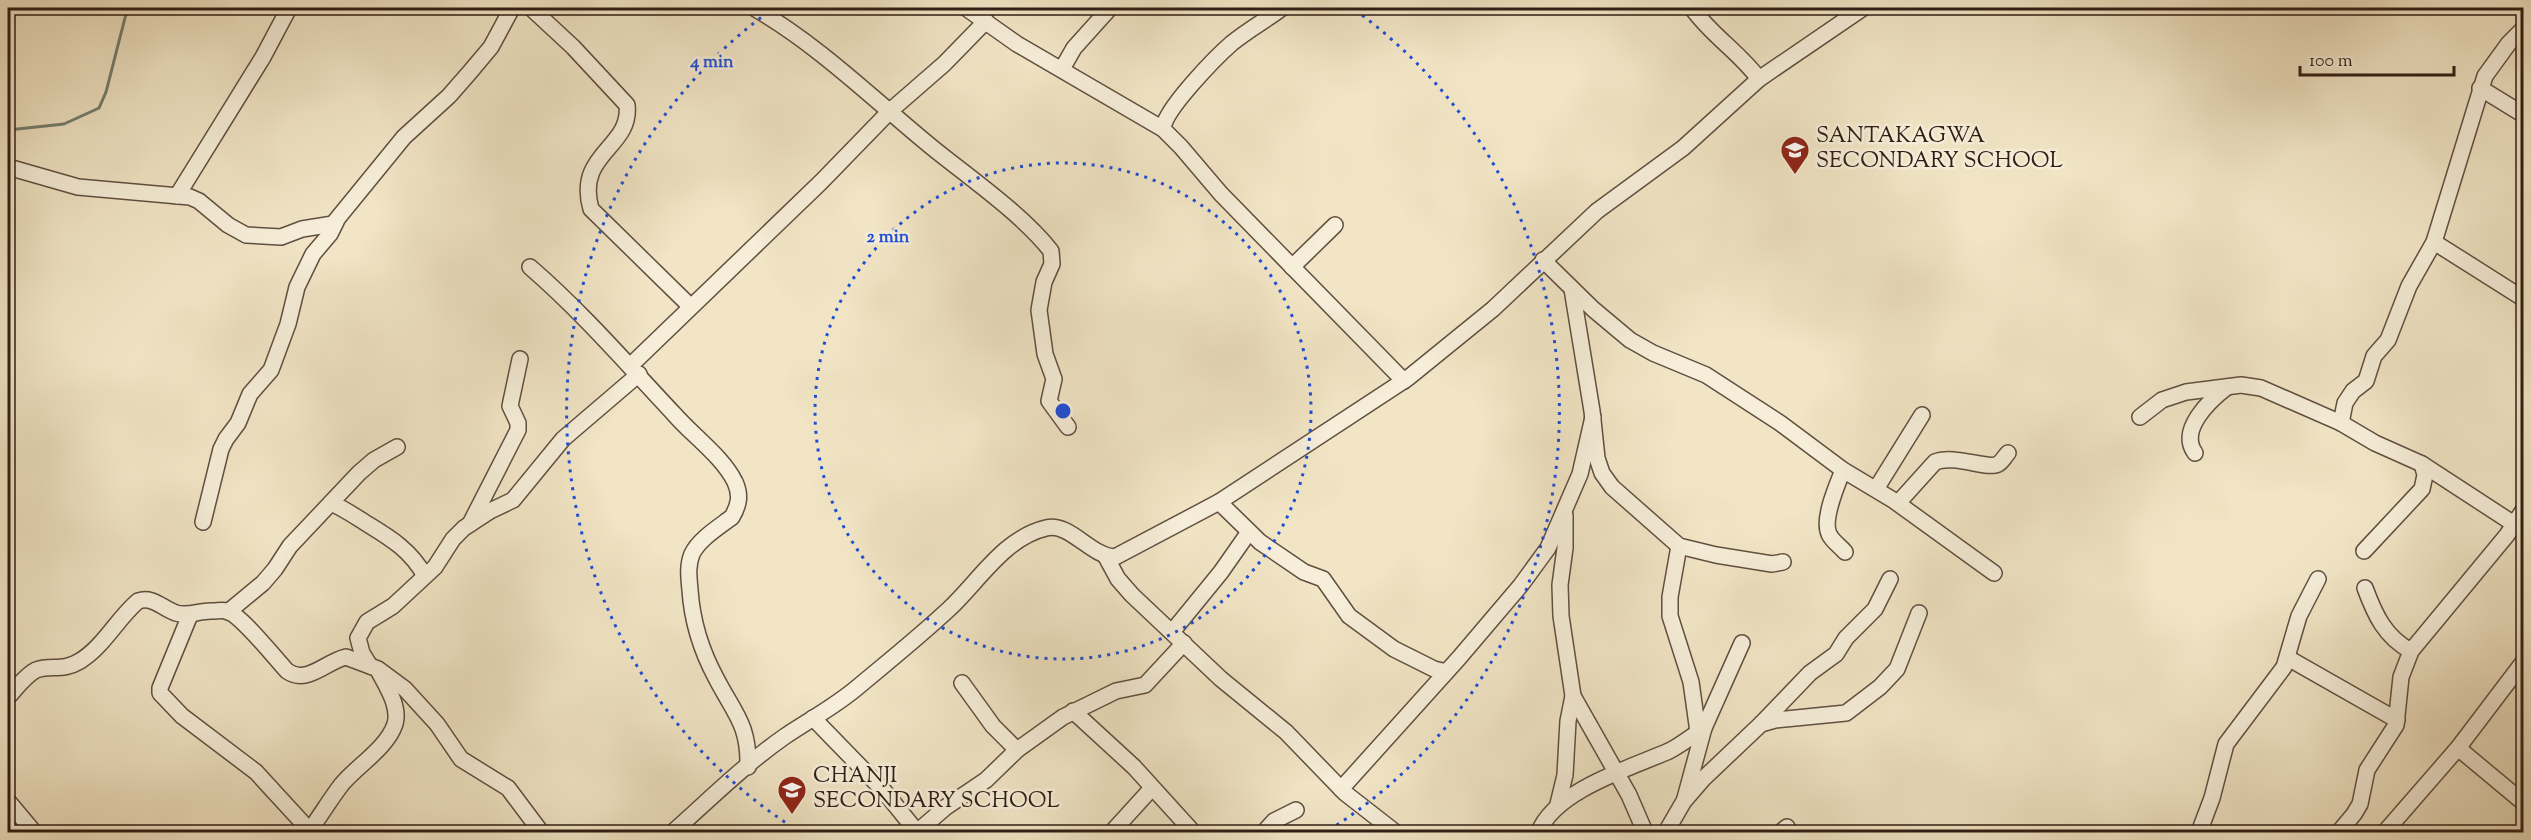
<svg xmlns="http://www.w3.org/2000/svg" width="2531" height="840" viewBox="0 0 2531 840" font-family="'Sorts Mill Goudy',serif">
<rect width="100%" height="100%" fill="#f1e5c5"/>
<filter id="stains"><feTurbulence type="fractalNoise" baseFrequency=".00333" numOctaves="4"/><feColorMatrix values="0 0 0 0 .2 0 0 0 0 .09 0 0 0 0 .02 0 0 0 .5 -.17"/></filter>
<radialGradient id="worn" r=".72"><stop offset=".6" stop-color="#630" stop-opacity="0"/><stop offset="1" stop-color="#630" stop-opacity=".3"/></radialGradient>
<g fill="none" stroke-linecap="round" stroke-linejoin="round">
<!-- stream -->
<polyline stroke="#717f71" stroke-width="3" points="8,130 64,124 99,108 106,92 126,14 131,8"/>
<!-- minor casing -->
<g stroke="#604f41" stroke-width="18">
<g id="minor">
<path d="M531,8L573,47L627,105C632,148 575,153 591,209L690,306"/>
<path d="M754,8C820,46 875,101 934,149C970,178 1023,215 1051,251L1052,264L1044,282L1039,310L1045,354L1054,379L1049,401L1068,427"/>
<polyline points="966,8 1017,44 1163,129 1181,147 1221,194 1404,381"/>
<path d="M1692,8C1711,35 1739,52 1759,79"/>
<polyline points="1062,69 1074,48 1110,8"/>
<polyline points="2480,88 2524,115"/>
<path d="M1163,129C1164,110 1216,57 1232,43C1248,30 1266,20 1282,8"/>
<polyline points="8,167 78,187 190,197 199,201 228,225 246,235 281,237 302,229 333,224 404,137 449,96 470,72 491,47 512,8"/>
<polyline points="177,196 263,57 289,8"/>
<polyline points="2434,242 2524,299"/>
<polyline points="1543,260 1593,309 1630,340 1653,353 1706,375 1780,423 1843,470 1893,500 1994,573"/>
<path d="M530,267C582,312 627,364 674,414C693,436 722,456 735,482C741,495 739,505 732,517C719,527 699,539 692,554C687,566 689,578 690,590C692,620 702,652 716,678C734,713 749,724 748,767"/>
<polyline points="1292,267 1335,225"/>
<polyline points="1572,289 1592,411 1597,458 1602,473 1612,487 1679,546 1716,555 1772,564 1783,562"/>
<polyline points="630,366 821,182 890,111 944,64 986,21"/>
<polyline points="2140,417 2162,400 2186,392 2241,385 2261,388 2341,423 2375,443 2422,464 2514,524"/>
<polyline points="2341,423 2345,403 2353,391 2366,381 2374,356 2388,340 2409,286 2434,242 2485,76 2509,43 2524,28"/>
<path d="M2195,453C2178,430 2210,400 2227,387"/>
<path d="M1843,470C1837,485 1822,519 1829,534C1832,541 1840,546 1845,552"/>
<polyline points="1876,489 1922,415"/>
<polyline points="1219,502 1260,542 1304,572 1323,579 1349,616 1394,649 1434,669 1446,672"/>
<path d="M331,503C345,509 356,517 369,525C392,539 411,551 425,576"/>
<path d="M1898,503L1935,462C1954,454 1988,470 1998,464C2002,462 2005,456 2008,453"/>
<polyline points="1565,515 1565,548 1560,585 1561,616 1573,696 1629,795 1645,832"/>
<polyline points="203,522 221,449 226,439 238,423 250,394 271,370 288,324 297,287 313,254 330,234 336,222"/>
<polyline points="470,524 518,430 518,423 510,406 520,359"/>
<polyline points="1679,546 1670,597 1670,616 1691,682 1698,732"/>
<polyline points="2364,551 2422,489 2425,475 2422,464"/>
<polyline points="1106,557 1118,579 1132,595 1221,679 1286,732 1345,793 1395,832"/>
<path d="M2365,588C2375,615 2385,637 2411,651"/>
<polyline points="228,612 263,583 275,569 290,546 359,473 374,460 397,447"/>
<polyline points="190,615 160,688 160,693 182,716 256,772 311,832"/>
<polyline points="1172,632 1221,572 1249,532"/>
<polyline points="2288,658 2397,720"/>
<polyline points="370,666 362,653 358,638 367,622 393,606 435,567 453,539 464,528 490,511 513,500 563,439 639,374"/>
<polyline points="962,683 993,726 1017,750"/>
<path d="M9,696C17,687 26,675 36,670C51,664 62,672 80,661C104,646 117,619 138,601C153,596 162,608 176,613C189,617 200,610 213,611C217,611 223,610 227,611C241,615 275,658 287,671C307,685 325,662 346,657L378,669L405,689L437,724L461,759L508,788L541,832"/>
<polyline points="1073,711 1134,767 1193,832"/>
<polyline points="813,718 884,791 917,832"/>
<polyline points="1761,724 1810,673 1836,654 1846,638 1875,609 1890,579"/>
<polyline points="2458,748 2524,803"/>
<polyline points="1341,789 1459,658 1521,585 1548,548 1580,474 1593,417"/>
<polyline points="1685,798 1704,728 1742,643"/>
<polyline points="8,801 34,832"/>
<polyline points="1558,804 1565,775 1568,721 1573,696"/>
<path d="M310,830C321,815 331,798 342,784C358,765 387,748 395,724C400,707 387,687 379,672"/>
<path d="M673,832C709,800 744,765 784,737C809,720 836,706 859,686C889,661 920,636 949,609C979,581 1004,538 1046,528C1070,522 1090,556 1115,557L1219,502L1408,378L1493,309L1597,211L1683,148L1759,79L1863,8"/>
<polyline points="917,832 946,807 986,780 1017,750 1063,717 1116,691 1145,685 1184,643"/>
<polyline points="1112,832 1152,788"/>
<polyline points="1264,832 1274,821 1296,810"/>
<path d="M1539,832C1554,791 1630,768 1669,751C1681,745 1692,736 1704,728"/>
<polyline points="1666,832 1684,801 1703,779 1761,724 1775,720 1846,713 1880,687 1897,669 1919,613"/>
<polyline points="1781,832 1787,827"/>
<polyline points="2202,832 2201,827 2212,798 2226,744 2284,667 2299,616 2318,579"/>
<polyline points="2339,832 2354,814 2360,804 2367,770 2396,725 2401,677 2411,651 2507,535 2524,509"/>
<polyline points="2385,832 2458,748 2524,661"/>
</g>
</g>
<!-- minor -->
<use href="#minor" stroke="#f6eed9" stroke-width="15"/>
</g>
<!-- distance rings -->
<g fill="none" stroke="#1d4ed8" stroke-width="3" stroke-dasharray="3 6">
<circle cx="1063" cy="411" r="248"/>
<path d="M800 832A496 496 0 0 1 771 10M1355 10A496 496 0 0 1 1326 832"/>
</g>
<!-- icons -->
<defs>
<g id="school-pin" transform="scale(1.5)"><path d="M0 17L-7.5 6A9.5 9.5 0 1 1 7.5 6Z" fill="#8f2418" stroke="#f6eed9"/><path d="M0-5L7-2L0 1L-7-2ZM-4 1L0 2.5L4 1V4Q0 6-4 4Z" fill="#fff"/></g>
</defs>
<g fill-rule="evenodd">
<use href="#school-pin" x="1795" y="150"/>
<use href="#school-pin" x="792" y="790"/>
</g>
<g text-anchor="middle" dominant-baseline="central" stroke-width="5" stroke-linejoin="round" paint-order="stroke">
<!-- poi labels -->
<g font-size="22" fill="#301d15" stroke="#f6eed9" text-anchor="start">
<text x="1816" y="137">SANTAKAGWA<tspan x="1816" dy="25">SECONDARY SCHOOL</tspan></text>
<text x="813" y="777">CHANJI<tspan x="813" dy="25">SECONDARY SCHOOL</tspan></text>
</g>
</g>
<circle cx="1063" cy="411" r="9" fill="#1d4ed8" stroke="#f6eed9" stroke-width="3"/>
<g font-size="18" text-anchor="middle" font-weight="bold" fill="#1d4ed8" stroke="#f6eed9" stroke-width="5" stroke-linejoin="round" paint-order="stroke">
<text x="712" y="67">4 min</text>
<text x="888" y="242">2 min</text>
</g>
<!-- margin -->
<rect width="2531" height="840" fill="none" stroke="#f1e5c5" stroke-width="30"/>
<rect x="9" y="9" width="2513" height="822" fill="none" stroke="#301d15" stroke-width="3"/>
<rect x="15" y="15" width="2501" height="810" fill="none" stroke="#301d15" stroke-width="1.5"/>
<!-- scale -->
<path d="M2300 66v9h154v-9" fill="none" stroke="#301d15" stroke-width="3"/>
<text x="2309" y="66" font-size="18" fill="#301d15" stroke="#f6eed9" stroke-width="4.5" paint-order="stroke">100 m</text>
<rect width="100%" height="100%" filter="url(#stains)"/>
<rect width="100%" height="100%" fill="url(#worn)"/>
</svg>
